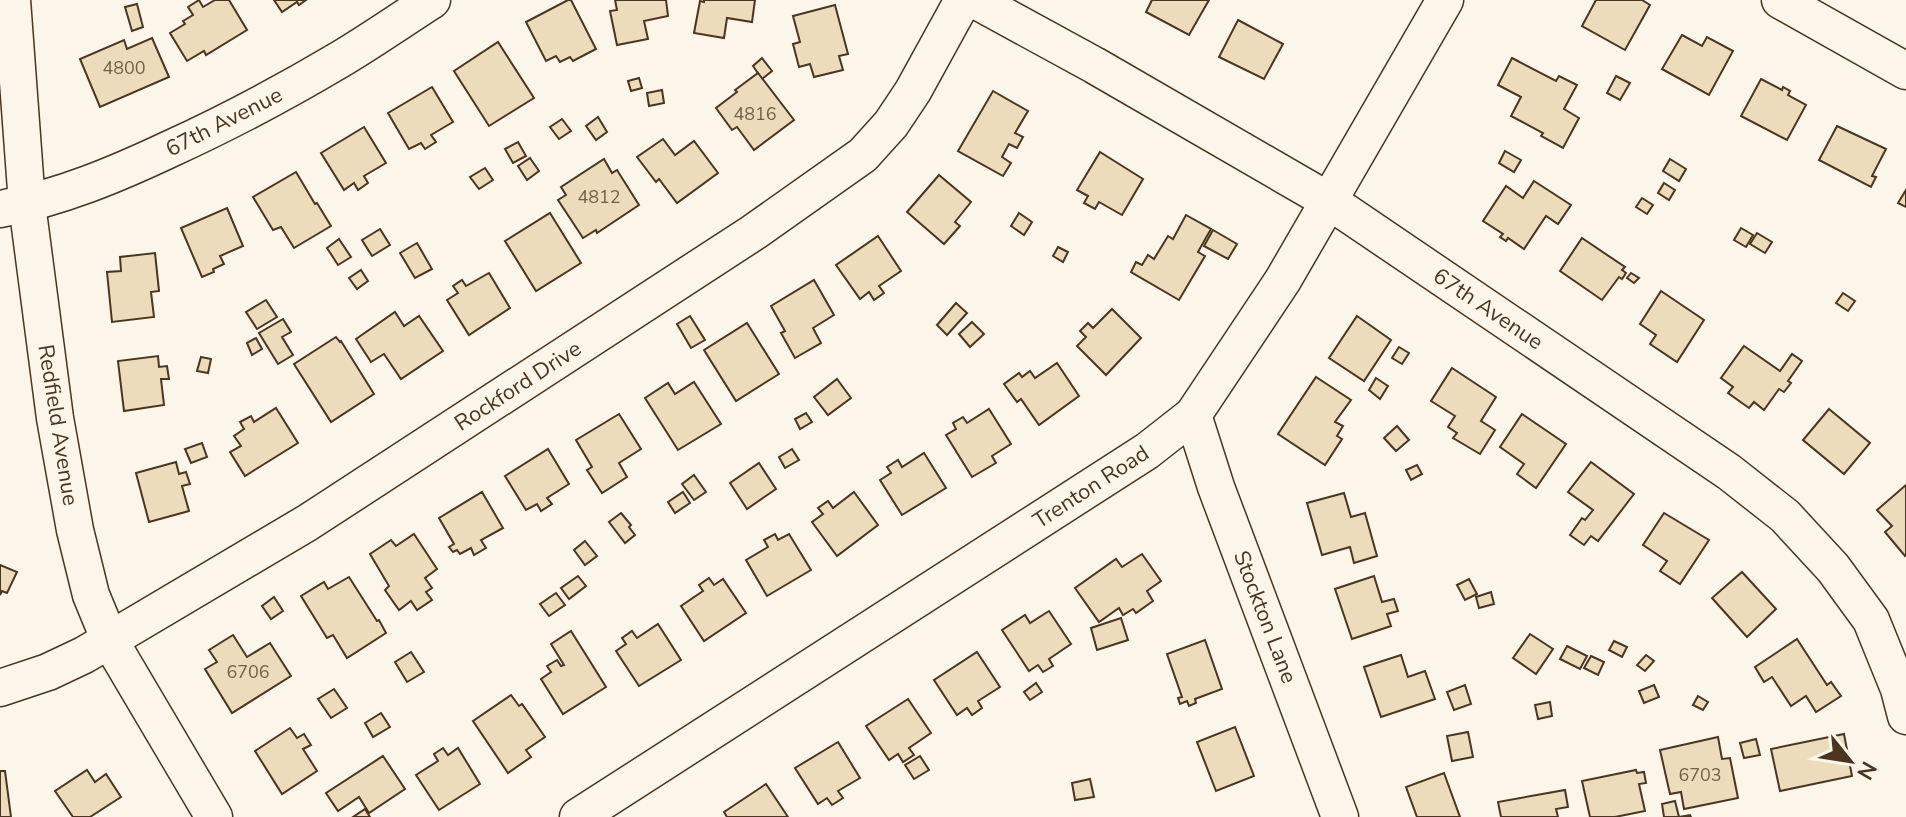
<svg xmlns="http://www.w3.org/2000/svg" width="1906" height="817" viewBox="0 0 1906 817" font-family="'Nunito Sans',sans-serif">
<rect width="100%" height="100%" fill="#fbf6e9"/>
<!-- building -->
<g fill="#ecdcbc" stroke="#4a3520" stroke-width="2">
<polygon points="199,0 203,7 215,0 229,0 247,30 206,55 204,51 187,61 170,33 185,24 183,21 193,15 188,7"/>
<polygon points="274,0 306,0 299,5 297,2 282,12"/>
<polygon points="568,0 571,0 596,49 573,61 570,57 560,62 556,56 546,61 526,22"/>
<polygon points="615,0 666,0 668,16 644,21 648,39 617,45 610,11 617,10"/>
<polygon points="704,0 755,0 752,22 727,18 724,38 694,33 700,1 704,2"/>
<polygon points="1152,0 1209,0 1189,35 1146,12"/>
<polygon points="1596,0 1642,0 1650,5 1625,50 1582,26"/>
<polygon points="137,4 143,27 132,31 125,7"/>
<polygon points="835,5 848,54 839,56 843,70 814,77 810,64 799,67 793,44 800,42 793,16"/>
<polygon points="1238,20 1283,44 1264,79 1219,57"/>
<polygon points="1682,35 1702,46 1707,37 1733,51 1709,95 1662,69"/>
<polygon points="152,38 169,77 100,107 80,59 124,40 127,49"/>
<polygon points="498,42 534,98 489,126 454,71"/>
<polygon points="762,58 772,71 762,79 753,66"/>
<polygon points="1512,58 1556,81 1559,76 1577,85 1564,109 1579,118 1563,148 1541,136 1543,133 1511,116 1521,97 1498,85"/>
<polygon points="758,73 794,120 754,150 737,127 732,130 716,108 737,92 735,90"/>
<polygon points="1616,76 1630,83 1620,100 1607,93"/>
<polygon points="639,78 642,88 631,91 628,81"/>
<polygon points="1761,79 1782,90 1783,87 1790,91 1788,95 1806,105 1787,140 1741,116"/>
<polygon points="432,87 453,122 431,135 436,142 425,149 421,143 409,149 388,113"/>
<polygon points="662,90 664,103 649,106 647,93"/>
<polygon points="993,91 1028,111 1015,133 1023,137 1017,148 1009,144 1002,157 1011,163 1003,176 958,151"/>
<polygon points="598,117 607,132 596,140 586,126"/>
<polygon points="562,119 571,131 559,139 550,127"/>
<polygon points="1837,126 1886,149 1872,176 1876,177 1871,187 1819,160"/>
<polygon points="364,127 386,163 364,176 368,183 358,190 354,183 344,190 321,153"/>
<polygon points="663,139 675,155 694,141 718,173 677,203 659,179 656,182 637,157"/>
<polygon points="518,142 526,156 513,163 505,149"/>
<polygon points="1505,151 1521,160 1514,172 1499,163"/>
<polygon points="1100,152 1143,179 1122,215 1099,202 1095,209 1084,203 1088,196 1077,190"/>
<polygon points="530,158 539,171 527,180 518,166"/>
<polygon points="604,159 612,173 617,170 639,205 597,233 596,230 583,238 558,200 566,195 561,187"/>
<polygon points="1670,159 1686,169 1679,181 1663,171"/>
<polygon points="485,168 493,180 479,189 470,177"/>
<polygon points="296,172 315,204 317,203 331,226 294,248 281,227 273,230 253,197"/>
<polygon points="939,175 971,202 955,222 960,226 944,244 907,212"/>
<polygon points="1534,181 1571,205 1558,224 1546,216 1524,249 1508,238 1506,241 1500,237 1503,234 1483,221 1506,186 1523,198"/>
<polygon points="1664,183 1675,190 1669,200 1658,193"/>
<polygon points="1906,190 1906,207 1898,203"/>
<polygon points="1642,198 1653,205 1647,214 1636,207"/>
<polygon points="227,208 243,246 220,256 224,264 213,269 214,272 202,277 181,228"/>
<polygon points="550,213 581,263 536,291 505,241"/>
<polygon points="1019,213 1032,222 1024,235 1011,226"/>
<polygon points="1186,215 1211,229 1198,252 1205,256 1179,300 1131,272 1136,262 1142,265 1148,255 1154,259 1168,236 1173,239"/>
<polygon points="1741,228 1753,235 1746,247 1734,240"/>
<polygon points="380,229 390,245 372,256 362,240"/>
<polygon points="1213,230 1237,244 1228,259 1204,246"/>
<polygon points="1757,233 1772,242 1765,253 1750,244"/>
<polygon points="878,236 901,271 879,286 884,293 874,300 869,292 860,299 836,265"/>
<polygon points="1582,238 1625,267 1622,270 1626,273 1622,279 1619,277 1602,300 1560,271"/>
<polygon points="339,239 351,257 338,265 327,248"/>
<polygon points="417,243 432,269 415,278 400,253"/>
<polygon points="1058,247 1068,252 1063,262 1053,256"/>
<polygon points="155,253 159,291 151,292 154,317 112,322 107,272 121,271 120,257"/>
<polygon points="361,270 368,281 357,289 349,278"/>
<polygon points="489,273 510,308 469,335 447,300 458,293 453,286 462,280 466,286"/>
<polygon points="1631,273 1639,278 1634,283 1627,278"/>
<polygon points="814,280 834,315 813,328 821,343 795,358 781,333 785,331 771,306"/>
<polygon points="1661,291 1704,320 1677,362 1650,344 1656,335 1640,324"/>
<polygon points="1843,293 1855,301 1848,311 1836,303"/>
<polygon points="266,300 277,317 257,329 246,312"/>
<polygon points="956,303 967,313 947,335 937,325"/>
<polygon points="1112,309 1141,338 1106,375 1077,346 1086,337 1080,331 1088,323 1093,328"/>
<polygon points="395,312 404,326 419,316 443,351 401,379 384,354 371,362 356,339"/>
<polygon points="690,316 705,340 691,348 677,324"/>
<polygon points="1357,316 1391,340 1364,381 1329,358"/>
<polygon points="283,319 291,332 282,337 293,355 278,364 259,333"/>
<polygon points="972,322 984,334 970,347 959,334"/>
<polygon points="747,323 779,374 736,401 704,350"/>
<polygon points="336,337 340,342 341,341 374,394 331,422 294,364"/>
<polygon points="256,338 262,349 252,355 247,343"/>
<polygon points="1744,346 1780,371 1792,354 1802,361 1788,381 1791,383 1784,392 1779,389 1764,410 1754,402 1749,408 1728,393 1733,387 1721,378"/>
<polygon points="1399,347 1409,353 1402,364 1392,358"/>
<polygon points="158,356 159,367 167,366 169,379 161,379 164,405 124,411 118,361"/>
<polygon points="201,357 211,359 208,373 197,371"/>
<polygon points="1057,363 1079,396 1039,425 1021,399 1017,402 1004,384 1019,373 1022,377 1030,371 1035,378"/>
<polygon points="1452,368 1496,397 1481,421 1495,430 1480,454 1453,438 1457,433 1448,427 1455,416 1431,401"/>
<polygon points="1316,377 1351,400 1335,422 1343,426 1337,436 1342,439 1325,465 1278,434"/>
<polygon points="1376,378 1388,386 1380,399 1369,390"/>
<polygon points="837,379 851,398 828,415 814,397"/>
<polygon points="694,382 721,424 678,450 645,398 668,383 675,394"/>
<polygon points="276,408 298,443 245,476 230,452 241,446 234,436 244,429 240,422 251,416 254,422"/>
<polygon points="989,409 1011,444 992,456 996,463 972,477 946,435 956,429 953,423 963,417 967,423"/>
<polygon points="1829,409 1870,443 1844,474 1803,440"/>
<polygon points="806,413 812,422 800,429 795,419"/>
<polygon points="619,414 641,449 619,463 627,477 602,493 587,470 592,467 576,440"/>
<polygon points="1522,414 1566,444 1536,488 1517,474 1524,464 1500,447"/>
<polygon points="1397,426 1409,440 1396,451 1384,438"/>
<polygon points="202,443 207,457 191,463 185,449"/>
<polygon points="548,449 569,484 547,498 552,504 541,511 537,504 526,510 505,476"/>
<polygon points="792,449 799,460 785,468 779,457"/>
<polygon points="924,453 946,488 902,515 880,480 891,473 887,467 898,460 902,467"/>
<polygon points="176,462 179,474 186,472 190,484 182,486 189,511 149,522 136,473"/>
<polygon points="1591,462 1634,494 1598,541 1591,536 1584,545 1570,535 1582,518 1585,520 1593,510 1568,492"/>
<polygon points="759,463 776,489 747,509 730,483"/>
<polygon points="1417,465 1422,474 1411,480 1406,470"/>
<polygon points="694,475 706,492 694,500 682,484"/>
<polygon points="1906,485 1906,555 1905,556 1885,532 1892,526 1877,510"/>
<polygon points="482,492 503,528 481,540 486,548 474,555 471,548 460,554 457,550 453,552 449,547 454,544 439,518"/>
<polygon points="683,492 690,503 675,513 668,502"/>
<polygon points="854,492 878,525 837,556 812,522 823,514 818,508 828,501 833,508"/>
<polygon points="1344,493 1351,517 1365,513 1377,556 1354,563 1350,547 1322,555 1307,503"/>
<polygon points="621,513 631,525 629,527 635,535 625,543 609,522"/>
<polygon points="1664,513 1709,540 1680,584 1660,571 1667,561 1643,545"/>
<polygon points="414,534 437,569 425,578 432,588 426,592 432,600 417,610 411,601 399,610 385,590 389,586 370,554 391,540 396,546"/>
<polygon points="775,534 778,540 789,534 811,570 767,596 746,560 768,547 764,540"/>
<polygon points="585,541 597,556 585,565 574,550"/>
<polygon points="1142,554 1161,581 1147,591 1153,601 1136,613 1133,609 1123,615 1119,608 1099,622 1075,588 1116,559 1122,567"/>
<polygon points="0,565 17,572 7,593 2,591 0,595"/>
<polygon points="1742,572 1776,609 1747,637 1712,598"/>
<polygon points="578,576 586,586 569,599 561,588"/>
<polygon points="1374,576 1382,602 1394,599 1398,611 1387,614 1391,626 1352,639 1335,589"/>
<polygon points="349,577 377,621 379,620 386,633 347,658 333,635 327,638 301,596 324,582 328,589"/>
<polygon points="709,578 714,585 723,579 746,613 704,641 681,606 703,591 699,585"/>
<polygon points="1469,579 1477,594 1465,600 1457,585"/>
<polygon points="1491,592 1494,604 1479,608 1476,597"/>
<polygon points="556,593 565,605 549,616 540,604"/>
<polygon points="274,597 283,611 271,619 262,606"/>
<polygon points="1049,611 1071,644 1049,659 1053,666 1043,672 1038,665 1029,671 1002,630 1025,615 1030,623"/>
<polygon points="1121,618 1128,640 1097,650 1091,628"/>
<polygon points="658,624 681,660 639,686 616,651 626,644 622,638 632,631 637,638"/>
<polygon points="571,631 606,687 563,714 541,679 551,672 547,666 557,660 561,666 564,665 551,644"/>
<polygon points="1530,634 1553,649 1536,674 1513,658"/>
<polygon points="233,635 247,657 270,643 291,676 232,713 205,669 217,662 209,650"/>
<polygon points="1797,639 1827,685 1831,682 1841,696 1816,712 1806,696 1791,706 1772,677 1764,682 1755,667"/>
<polygon points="1205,640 1222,689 1195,699 1196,703 1189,706 1187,701 1180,704 1178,698 1182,697 1167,654"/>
<polygon points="1614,641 1627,647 1622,657 1609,650"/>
<polygon points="1567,646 1587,656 1580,669 1560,659"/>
<polygon points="411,652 424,672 407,682 395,662"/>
<polygon points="977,652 1000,687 978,701 982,708 972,715 967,708 957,715 934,680"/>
<polygon points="1401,655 1408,677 1425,671 1435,699 1381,717 1364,667"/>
<polygon points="1646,655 1654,661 1645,671 1637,665"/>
<polygon points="1591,656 1604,662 1598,675 1584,668"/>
<polygon points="1036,683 1042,692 1030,700 1024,692"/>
<polygon points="1465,685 1471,704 1454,710 1447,692"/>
<polygon points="1654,685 1659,697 1644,703 1639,691"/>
<polygon points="334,689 347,708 331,718 318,699"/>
<polygon points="511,695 519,706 522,704 545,737 526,750 531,757 508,773 473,721"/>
<polygon points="1698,696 1708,702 1703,710 1693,705"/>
<polygon points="908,699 931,733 909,748 914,755 903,762 898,754 889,760 866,726"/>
<polygon points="1550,702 1552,716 1538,719 1535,705"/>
<polygon points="381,713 390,727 373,737 365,723"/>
<polygon points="1235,727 1254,776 1216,791 1197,742"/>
<polygon points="290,728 297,738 304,734 311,745 303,749 317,771 282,794 255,751"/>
<polygon points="1468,732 1473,757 1452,761 1447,736"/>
<polygon points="1844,734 1852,776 1780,791 1771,749"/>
<polygon points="1718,737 1722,759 1730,758 1738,798 1684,809 1681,792 1670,794 1660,750"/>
<polygon points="1756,739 1760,755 1744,758 1740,743"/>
<polygon points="838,742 860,778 838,791 843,798 832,805 827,798 818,804 795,768"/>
<polygon points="443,748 448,755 458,748 480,784 439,810 416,775 438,761 434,754"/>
<polygon points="383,756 405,789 369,813 359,797 338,811 326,793"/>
<polygon points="920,756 929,770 914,779 905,765"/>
<polygon points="87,770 95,782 106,774 121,797 90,817 73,817 55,791"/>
<polygon points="1636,770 1637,773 1644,772 1646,783 1639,784 1645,811 1615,817 1590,817 1582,781"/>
<polygon points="0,771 5,771 11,817 0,817"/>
<polygon points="1444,773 1460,817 1417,817 1406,787"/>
<polygon points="1090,779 1094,797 1075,800 1072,783"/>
<polygon points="766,784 788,817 727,817 724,812"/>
<polygon points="1565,790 1568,807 1556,809 1558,817 1501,817 1498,802"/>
<polygon points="1675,801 1679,817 1690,815 1691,817 1664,817 1662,804"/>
<polygon points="365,809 370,817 353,817"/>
</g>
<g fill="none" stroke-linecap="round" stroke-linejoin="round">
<!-- minor casing -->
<g stroke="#4a3520" stroke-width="39">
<g id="minor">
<polyline points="12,0 27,204 55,418 75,530 91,595 110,641 214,817"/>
<polyline points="975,0 1094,65 1329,201 1729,472 1785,516 1833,568 1871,620 1899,689 1906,716"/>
<polyline points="1780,0 1906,71"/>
<path d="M0,209C60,198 117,174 172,148C229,122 285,92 339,60C371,41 401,20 432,0"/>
<polyline points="1193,415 1216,487 1340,817"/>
<polyline points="0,688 48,672 84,655 307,523 754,232 863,155 891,124 913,91 963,0"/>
<polyline points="578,817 1147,451 1193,415 1283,280 1445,0"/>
</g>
</g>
<!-- minor -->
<use href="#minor" stroke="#fbf6e9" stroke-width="36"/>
</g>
<g text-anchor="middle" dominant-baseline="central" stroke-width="6" stroke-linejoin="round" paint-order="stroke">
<!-- number labels -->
<g font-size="18" fill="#725f47">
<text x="124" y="68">4800</text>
<text x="755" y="114">4816</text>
<text x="599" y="197">4812</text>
<text x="248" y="672">6706</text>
<text x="1700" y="775">6703</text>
</g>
<!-- street labels -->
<g font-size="22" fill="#4a3520" stroke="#fbf6e9">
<text transform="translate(224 122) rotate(-27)">67th Avenue</text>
<text transform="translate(1488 309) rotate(34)">67th Avenue</text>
<text transform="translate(518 386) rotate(-33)">Rockford Drive</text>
<text transform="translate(58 425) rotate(81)">Redfield Avenue</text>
<text transform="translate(1091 487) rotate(-33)">Trenton Road</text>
<text transform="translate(1265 617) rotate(69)">Stockton Lane</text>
</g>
</g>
<!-- north arrow -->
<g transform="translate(1850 761) rotate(120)" stroke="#fbf6e9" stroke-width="6" paint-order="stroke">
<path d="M0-6L14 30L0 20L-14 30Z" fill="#4a3520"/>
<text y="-12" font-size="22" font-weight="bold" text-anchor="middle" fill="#4a3520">N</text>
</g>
</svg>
